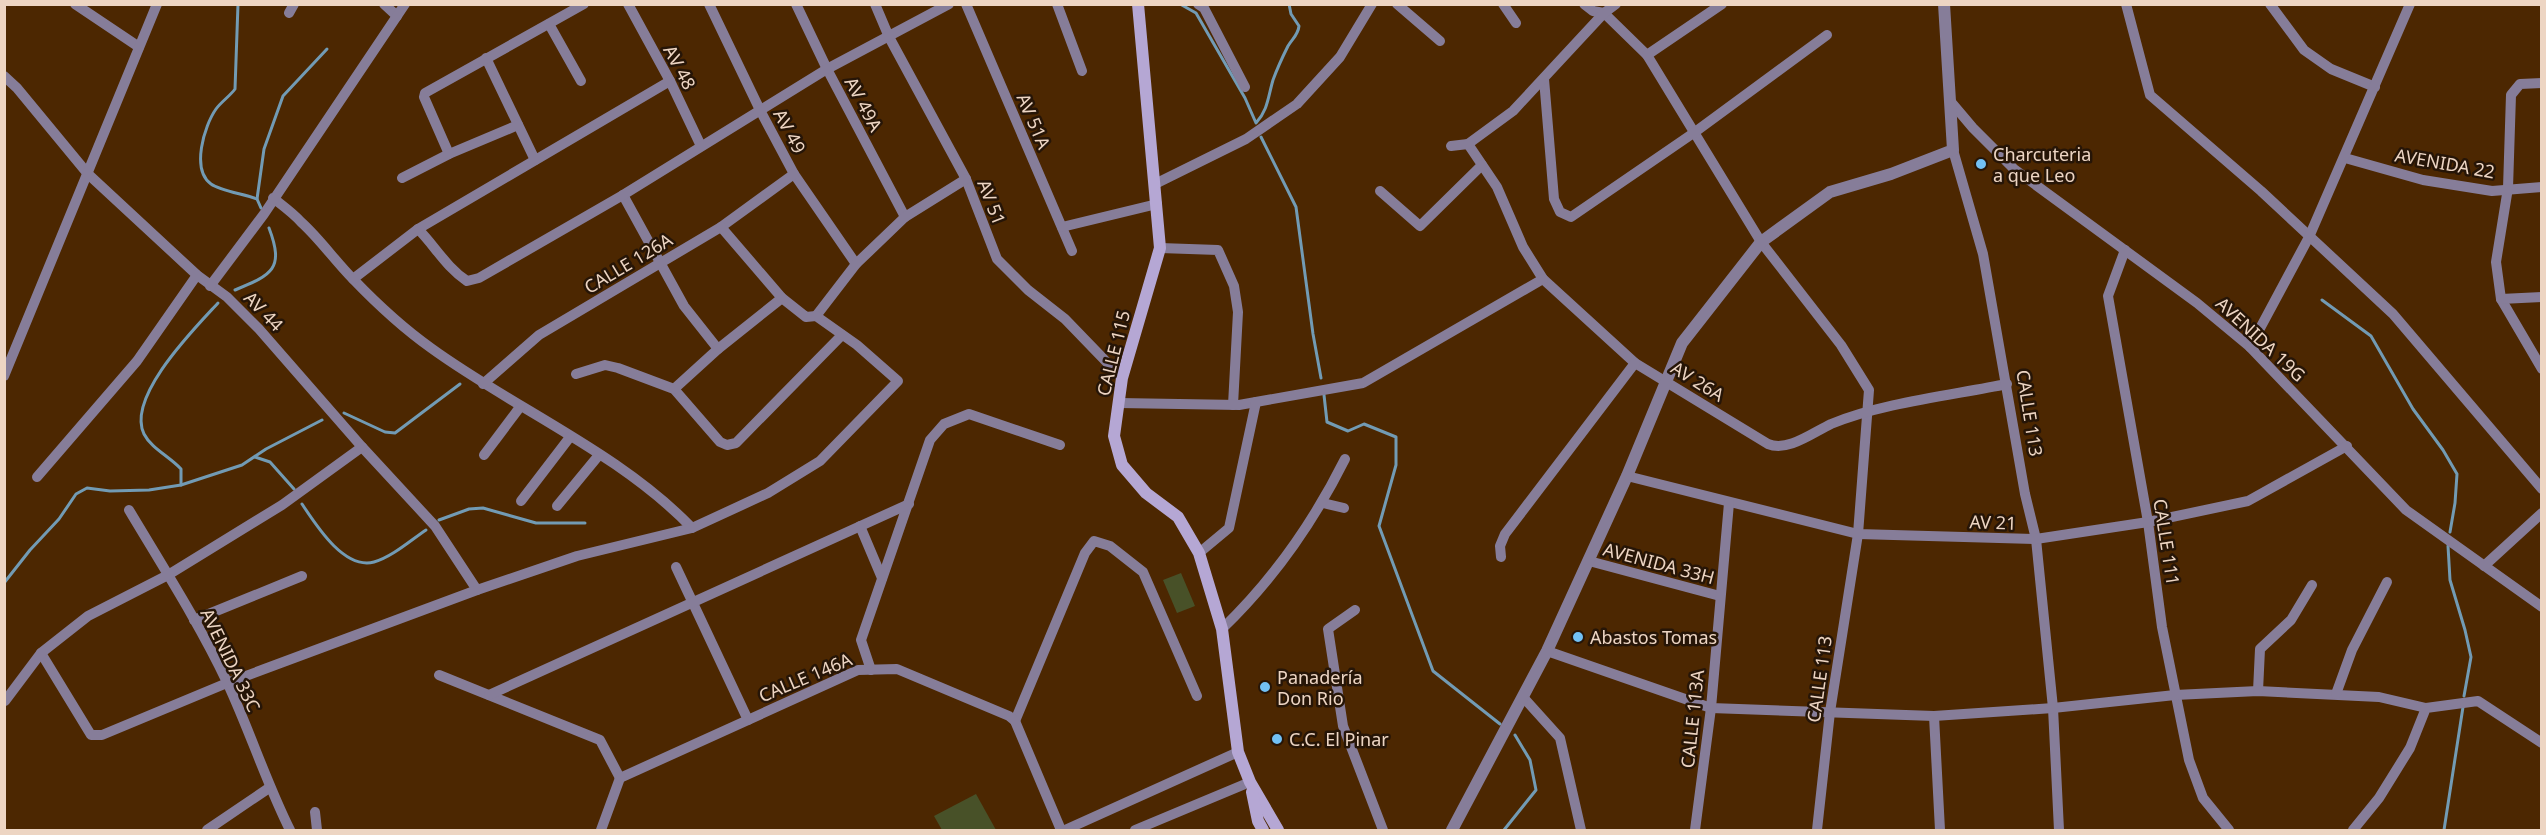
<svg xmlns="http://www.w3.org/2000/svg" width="2546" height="835" viewBox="0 0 2546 835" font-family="'Noto Sans',sans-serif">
<rect width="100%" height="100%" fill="#4c2701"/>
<!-- garden -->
<g fill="#485128">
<polygon points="1181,573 1195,606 1177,613 1163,580"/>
<polygon points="976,794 996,830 942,830 934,816"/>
</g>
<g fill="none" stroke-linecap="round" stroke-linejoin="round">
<!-- stream -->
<g stroke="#729bb4" stroke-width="3">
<path d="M238,4L235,89C230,96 221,102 216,109C204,126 191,170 211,184C221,191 244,194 257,199L261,208"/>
<path d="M1180,4L1196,13L1245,98L1256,123C1268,110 1268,97 1273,80C1277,69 1283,56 1288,46C1293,38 1298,35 1299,26L1291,14L1289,4"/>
<polyline points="1261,137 1296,207 1313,334 1321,378"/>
<polyline points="257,199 264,149 283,96 327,49"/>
<path d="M235,290C271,275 285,270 269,228"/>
<polyline points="2322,300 2371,336 2413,409 2443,450 2457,474 2455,503 2450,532"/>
<polyline points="1324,395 1327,422 1348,431 1364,424 1396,437 1396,465 1379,526 1433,671 1500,724"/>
<polyline points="344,413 385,432 395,433 460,384"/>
<polyline points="255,457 270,462 294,489"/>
<path d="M181,485V469C170,457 151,448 144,434C126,397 195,328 218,303"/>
<path d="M302,504C316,525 344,570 374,562C392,557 411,540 426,530"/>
<polyline points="439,520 469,509 483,508 536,523 585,523"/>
<polyline points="2448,546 2450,580 2465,630 2471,657 2464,696"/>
<polyline points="4,583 30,550 59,519 76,494 87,488 110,491 149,490 181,485 242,465 266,449 322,420"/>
<polyline points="1504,830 1536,790 1530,760 1515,735"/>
<polyline points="2444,830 2463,707"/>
</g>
<!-- minor -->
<g stroke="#867d99" stroke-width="10">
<polyline points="75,4 139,47"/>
<polyline points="384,4 397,16"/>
<polyline points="628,4 670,81 701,146"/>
<polyline points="709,4 761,112 794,174 856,264"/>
<polyline points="796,4 827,69 905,217"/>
<polyline points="875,4 889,37 966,179 997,259 1028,290 1065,319 1122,378"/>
<polyline points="966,4 1072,251"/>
<polyline points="1057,4 1082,71"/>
<polyline points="1198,4 1204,8 1245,87"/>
<polyline points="1397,4 1440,41"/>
<polyline points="1503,4 1516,23"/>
<polyline points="1584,4 1593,11 1604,13 1647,55 1761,242 1841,345 1869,390 1858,534 1830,712 1817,830"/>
<polyline points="2126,4 2150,95 2261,191 2393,314 2542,489"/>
<polyline points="2270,4 2304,50 2331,69 2375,87"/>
<polyline points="289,13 294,4"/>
<polyline points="549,24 581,81"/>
<polyline points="1647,55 1722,4"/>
<polyline points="486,58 535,160"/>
<polyline points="4,76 17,88 88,174 197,275 227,297 259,329 362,447 435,526 477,590"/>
<polyline points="1544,79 1554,199 1560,212 1571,217 1695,132 1827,35"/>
<polyline points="2542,83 2520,84 2511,95 2508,188 2496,262 2501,299 2542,369"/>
<polyline points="1951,102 1973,128 2014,169 2197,303 2250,347 2406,510 2542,607"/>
<path d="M1468,144L1497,187L1523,247L1543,279L1635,363L1768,444C1788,452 1812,433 1831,424C1881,403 1953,395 2007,384"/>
<polyline points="1451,146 1468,144 1513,111 1604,13 1616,4"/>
<polyline points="1953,150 1983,254 2025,494 2036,539 2053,708 2059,830"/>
<polyline points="449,154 424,97 425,93 584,4"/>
<polyline points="2345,158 2423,180 2492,191 2542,187"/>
<polyline points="402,178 449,154 518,125"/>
<polyline points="1155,184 1246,139 1297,104 1340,57 1372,4"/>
<polyline points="1380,191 1420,226 1482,165"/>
<polyline points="623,195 684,306 718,349"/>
<path d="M273,198C283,206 293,213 301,222C320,239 335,261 353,279C377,304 403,328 431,348C515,409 620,453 692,528"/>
<polyline points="1062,227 1157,204"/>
<path d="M418,229C435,246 446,267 467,281L479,278L623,195L827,69L949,4"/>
<polyline points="1160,248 1218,250 1234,286 1238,312 1233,405"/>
<polyline points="2125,250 2108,296 2148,522 2162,627 2189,760 2203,798 2229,830"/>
<polyline points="353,279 418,229 670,81"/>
<polyline points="210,286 264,214 405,4"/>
<polyline points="2501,299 2542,297"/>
<polyline points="816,316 856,264 905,217 966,179"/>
<polyline points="2250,347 2309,237 2410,4"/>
<polyline points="576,374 605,365 618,368 674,389 720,442 727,445 736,443 842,335"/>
<polyline points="4,376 157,4"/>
<polyline points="483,384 539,335 721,227 794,174"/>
<polyline points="674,389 718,349 782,298"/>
<polyline points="1119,403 1239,405 1363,383 1543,279"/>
<polyline points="484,455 520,407"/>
<polyline points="1627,476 1858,534 2036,539 2148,522 2248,501 2347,446"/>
<polyline points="37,477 137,361 197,275"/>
<polyline points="521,501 570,437"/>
<polyline points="1323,503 1344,508"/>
<polyline points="557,506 599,455"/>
<path d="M129,510C163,567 199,623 227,682C250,731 266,782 290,830"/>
<polyline points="860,526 882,578"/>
<polyline points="1199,553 1229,528 1256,402"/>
<polyline points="1501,557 1500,546 1505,534 1635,363"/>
<polyline points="1589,561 1720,596"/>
<polyline points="2484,566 2542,513"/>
<polyline points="676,567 748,720"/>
<polyline points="1355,610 1328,629 1343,726 1383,830"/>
<polyline points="194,620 302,576"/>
<path d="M1222,629C1273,580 1314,521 1345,459"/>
<polyline points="1547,651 1711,708 1934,716 2053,708 2175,695 2258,691 2379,697 2426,708"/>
<polyline points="41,653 91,735 102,735 227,683 477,590 577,556 692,528 768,493 820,461 898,381 857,345 816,316 806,317 782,298 721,227"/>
<polyline points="871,670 861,640 930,440 944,424 969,414 1060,445"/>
<polyline points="439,675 600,740 620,778"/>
<polyline points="2258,691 2260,649 2291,620 2312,585"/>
<polyline points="2336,694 2352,650 2387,582"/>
<polyline points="489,695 909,504"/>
<polyline points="1523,697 1560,738 1581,830"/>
<polyline points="5,701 41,653 88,616 168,575 282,505 362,447"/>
<polyline points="1934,716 1940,830"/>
<polyline points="1015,721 1085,553 1094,541 1110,546 1143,572 1197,696"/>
<polyline points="315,812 317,830"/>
<polyline points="207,830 269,788"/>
<polyline points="601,830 620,778 858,670 897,669 1009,716 1015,721 1061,830"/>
<polyline points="1065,830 1238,752"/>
<polyline points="1135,830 1250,782"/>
<polyline points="1695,830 1711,708 1729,503"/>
<polyline points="2353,830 2379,798 2410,748 2426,708 2478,701 2542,743"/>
</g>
<!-- tertiary -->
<polyline stroke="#867d99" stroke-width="12" points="1452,830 1547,651 1627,476 1682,343 1761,242 1830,192 1891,174 1953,150 1944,4"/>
<!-- secondary -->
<g stroke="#b5a7d4" stroke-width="12">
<polyline points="1138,4 1160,248 1122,378 1114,436 1122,465 1146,493 1178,517 1199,553 1222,629 1238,752 1250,782 1278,830"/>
<polyline points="1252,792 1258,821 1263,830"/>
</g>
</g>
<!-- markers -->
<g fill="#72c1f5" stroke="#261507" stroke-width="2">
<circle cx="1981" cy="164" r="6"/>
<circle cx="1578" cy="637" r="6"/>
<circle cx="1265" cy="687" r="6"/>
<circle cx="1277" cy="739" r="6"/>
</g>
<g text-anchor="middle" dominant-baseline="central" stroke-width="5" stroke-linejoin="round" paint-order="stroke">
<!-- street labels -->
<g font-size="18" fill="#edd5c3" stroke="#261507">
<text transform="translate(680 67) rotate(62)">AV 48</text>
<text transform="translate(864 104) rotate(62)">AV 49A</text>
<text transform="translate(1034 121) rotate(67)">AV 51A</text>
<text transform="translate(790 131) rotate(62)">AV 49</text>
<text transform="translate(2445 163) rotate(10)">AVENIDA 22</text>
<text transform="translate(992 202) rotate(69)">AV 51</text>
<text transform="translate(628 263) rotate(-31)">CALLE 126A</text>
<text transform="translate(264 311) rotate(46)">AV 44</text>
<text transform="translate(2261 339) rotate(43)">AVENIDA 19G</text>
<text transform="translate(1113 353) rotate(-76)">CALLE 115</text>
<text transform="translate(1698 381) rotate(32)">AV 26A</text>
<text transform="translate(2030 413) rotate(81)">CALLE 113</text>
<text transform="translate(1993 522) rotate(2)">AV 21</text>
<text transform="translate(2167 542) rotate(81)">CALLE 111</text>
<text transform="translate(1659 563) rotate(15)">AVENIDA 33H</text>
<text transform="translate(231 660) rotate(64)">AVENIDA 33C</text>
<text transform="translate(805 677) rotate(-23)">CALLE 146A</text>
<text transform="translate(1819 679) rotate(-82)">CALLE 113</text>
<text transform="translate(1692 719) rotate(-84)">CALLE 113A</text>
</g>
<!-- poi labels -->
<g font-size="18" fill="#edd5c3" stroke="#261507" text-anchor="start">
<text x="1993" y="154">Charcuteria<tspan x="1993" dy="21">a que Leo</tspan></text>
<text x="1590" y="637">Abastos Tomas</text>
<text x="1277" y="677">Panadería<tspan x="1277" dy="21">Don Rio</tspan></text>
<text x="1289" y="739">C.C. El Pinar</text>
</g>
</g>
<!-- border -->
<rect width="2546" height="835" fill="none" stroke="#edd5c3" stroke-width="12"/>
</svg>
